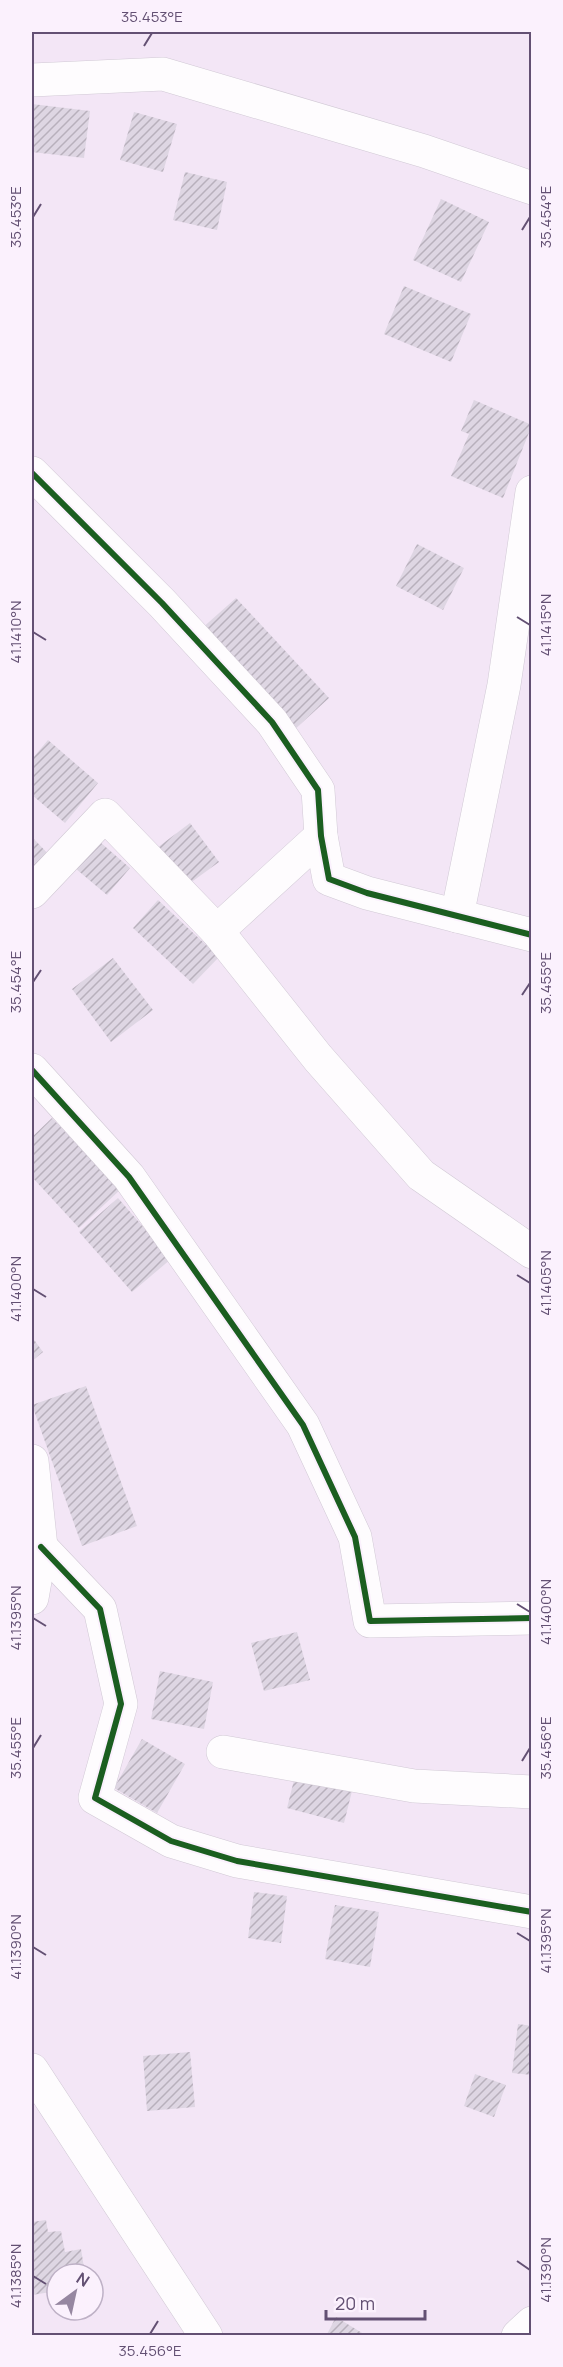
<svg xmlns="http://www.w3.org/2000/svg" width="563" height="2367" viewBox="0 0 563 2367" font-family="Manrope,sans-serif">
<defs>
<pattern id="building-hatch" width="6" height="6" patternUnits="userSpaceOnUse" patternTransform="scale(1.5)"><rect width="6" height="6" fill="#ded6e3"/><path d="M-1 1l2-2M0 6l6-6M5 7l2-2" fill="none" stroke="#b8b0bc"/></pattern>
</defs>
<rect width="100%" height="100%" fill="#f5eef6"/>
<!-- residential -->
<path fill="#f3e6f6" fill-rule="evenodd" d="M32,32H531V2335L32,2336ZM57,2274H93V2310H57Z"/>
<!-- building -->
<g fill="url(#building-hatch)">
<polygon points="32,104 90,111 84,158 32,152"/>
<polygon points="134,112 177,124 163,172 120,160"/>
<polygon points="185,172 227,182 217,230 173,220"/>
<polygon points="441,199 489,222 461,282 413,260"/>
<polygon points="404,286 471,314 451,362 384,334"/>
<polygon points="474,400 532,425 503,498 451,476 469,434 461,431"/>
<polygon points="417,544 464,568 443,610 396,586"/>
<polygon points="236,598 329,698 294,730 200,630"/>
<polygon points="48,740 98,783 65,823 32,795 32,759"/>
<polygon points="190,823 219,862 182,889 153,851"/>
<polygon points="93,836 130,868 107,895 69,863"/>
<polygon points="32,837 53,859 32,880"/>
<polygon points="158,900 219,957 193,984 133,928"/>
<polygon points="113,958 153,1010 111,1042 72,989"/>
<polygon points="52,1118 120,1190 79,1228 32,1177 32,1137"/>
<polygon points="118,1198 171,1259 132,1292 79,1232"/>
<polygon points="32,1337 43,1352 32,1361"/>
<polygon points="86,1386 137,1526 82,1546 32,1405"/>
<polygon points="297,1632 310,1680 264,1691 251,1643"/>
<polygon points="160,1671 213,1682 204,1729 151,1719"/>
<polygon points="142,1739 185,1764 157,1813 114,1788"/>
<polygon points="296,1772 353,1787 344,1823 287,1808"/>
<polygon points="254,1892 287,1896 281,1943 248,1938"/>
<polygon points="335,1905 379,1912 370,1967 325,1959"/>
<polygon points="518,2024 532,2026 532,2075 512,2073"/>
<polygon points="190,2052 195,2107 147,2111 143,2056"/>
<polygon points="475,2074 506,2085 494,2117 464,2106"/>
<polygon points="46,2220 48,2232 61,2231 65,2252 81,2249 85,2274 57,2274 57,2291 32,2295 32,2222"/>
<polygon points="336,2317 367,2336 326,2336"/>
</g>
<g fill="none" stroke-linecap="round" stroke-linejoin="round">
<!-- minor casing -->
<g stroke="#d1c9d5" stroke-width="34">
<g id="minor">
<polyline points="32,473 162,603 272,722 318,790 321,836 329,879 367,893 532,935"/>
<polyline points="32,892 105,815 217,931 318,1058 421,1175 532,1252"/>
<polyline points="457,916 504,685 532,492"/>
<polyline points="217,931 321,836"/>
<polyline points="32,1070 129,1177 303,1425 355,1537 370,1621 532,1618"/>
<polyline points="32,1461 41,1547 32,1598"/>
<polyline points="41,1547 100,1609 121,1704 95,1798 171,1841 237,1861 532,1912"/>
<polyline points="223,1752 414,1786 532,1792"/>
<polyline points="32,2070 206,2336"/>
</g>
</g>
<!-- tertiary casing -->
<g stroke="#d1c9d5" stroke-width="34">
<g id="tertiary">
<polyline points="32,80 163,74 424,151 532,188"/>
<polyline points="518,2336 532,2323"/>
</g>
</g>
<!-- minor -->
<use href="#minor" stroke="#fefcfe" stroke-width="33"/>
<!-- tertiary -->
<use href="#tertiary" stroke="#fefcfe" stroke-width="33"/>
<!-- cycleway casing -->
<g stroke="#fbf1fd" stroke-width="10">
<g id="cycleway">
<polyline points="32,473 162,603 272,722 318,790 321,836 329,879 367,893 532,935"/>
<polyline points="32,1070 129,1177 303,1425 355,1537 370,1621 532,1618"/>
<polyline points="41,1547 100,1609 121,1704 95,1798 171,1841 237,1861 532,1912"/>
</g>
</g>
<!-- cycleway -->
<use href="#cycleway" stroke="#1b5e20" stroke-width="6"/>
</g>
<!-- ticks -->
<path fill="none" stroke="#635073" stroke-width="2" d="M144,46L152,33M33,217L41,204M522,230L530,217M517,617L530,625M33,632L46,640M33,982L41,970M522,995L530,983M517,1275L530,1283M33,1289L46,1297M517,1604L530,1612M33,1618L46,1626M33,1748L41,1735M522,1761L530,1748M517,1933L530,1941M33,1947L46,1955M517,2261L530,2270M33,2276L46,2284M150,2334L158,2321"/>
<!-- border -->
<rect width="563" height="2367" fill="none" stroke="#fbf1fd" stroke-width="66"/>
<!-- north arrow -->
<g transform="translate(75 2292) rotate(33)"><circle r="28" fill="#fbf1fd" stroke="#beb1c6" stroke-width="1.5"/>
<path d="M0-4.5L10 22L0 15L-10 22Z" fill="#9687a1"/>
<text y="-9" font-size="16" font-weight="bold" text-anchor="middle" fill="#635073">N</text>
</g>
<!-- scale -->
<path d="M326 2310v9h99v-9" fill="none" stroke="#635073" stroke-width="3"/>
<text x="335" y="2310" font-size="18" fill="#635073" stroke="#fbf1fd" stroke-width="4.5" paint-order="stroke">20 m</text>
<rect x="33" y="33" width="497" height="2301" fill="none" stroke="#635073" stroke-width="2"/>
<g font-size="15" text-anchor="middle" fill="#635073">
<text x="152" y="22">35.453°E</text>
<text transform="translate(16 217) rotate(-90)" y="5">35.453°E</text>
<text transform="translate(546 217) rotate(-90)" y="5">35.454°E</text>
<text transform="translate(546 625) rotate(-90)" y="5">41.1415°N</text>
<text transform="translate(16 632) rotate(-90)" y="5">41.1410°N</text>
<text transform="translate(16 982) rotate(-90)" y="5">35.454°E</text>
<text transform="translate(546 983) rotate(-90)" y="5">35.455°E</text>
<text transform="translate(546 1283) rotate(-90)" y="5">41.1405°N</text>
<text transform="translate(16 1289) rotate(-90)" y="5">41.1400°N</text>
<text transform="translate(546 1612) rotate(-90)" y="5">41.1400°N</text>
<text transform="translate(16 1618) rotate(-90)" y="5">41.1395°N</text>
<text transform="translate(16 1748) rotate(-90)" y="5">35.455°E</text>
<text transform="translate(546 1748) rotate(-90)" y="5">35.456°E</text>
<text transform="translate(546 1941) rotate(-90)" y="5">41.1395°N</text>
<text transform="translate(16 1947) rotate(-90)" y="5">41.1390°N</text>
<text transform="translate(546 2270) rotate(-90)" y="5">41.1390°N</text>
<text transform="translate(16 2276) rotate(-90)" y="5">41.1385°N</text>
<text x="150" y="2356">35.456°E</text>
</g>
</svg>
